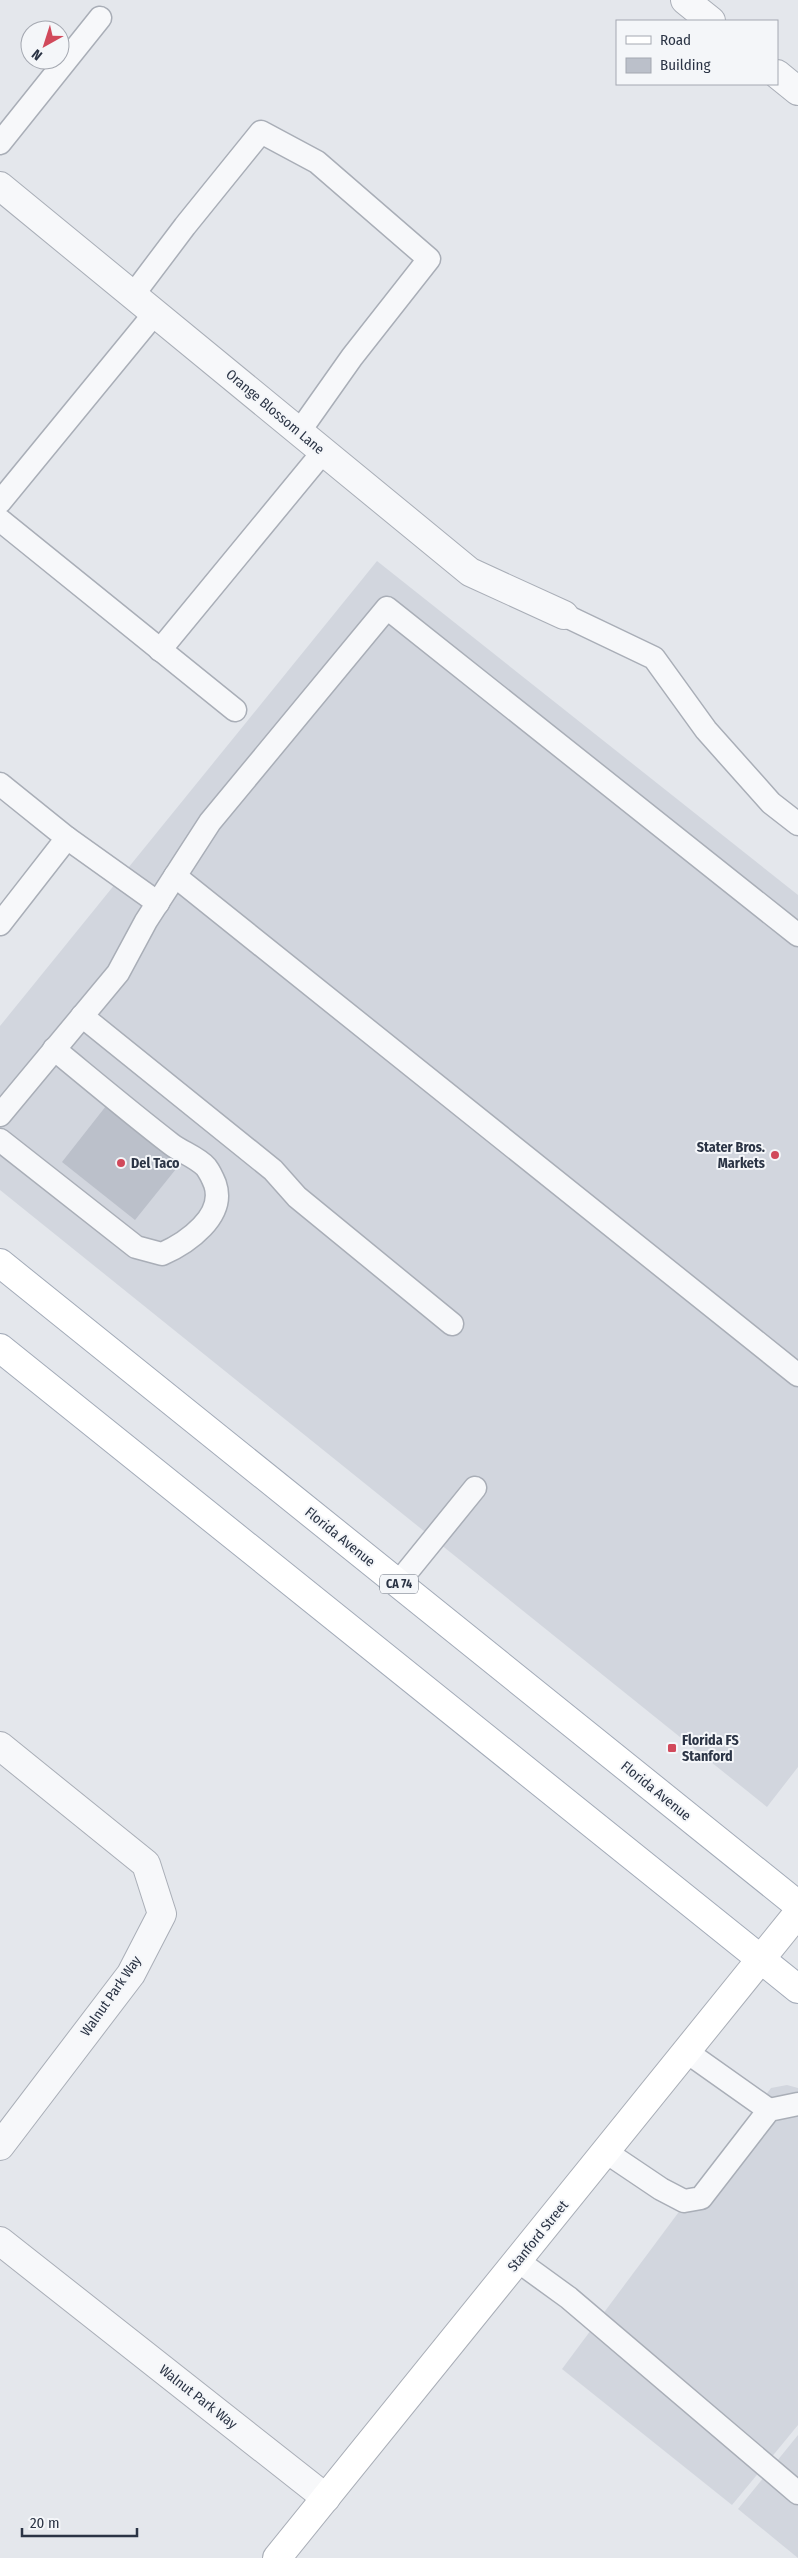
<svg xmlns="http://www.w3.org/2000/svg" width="798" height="2558" viewBox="0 0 798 2558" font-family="'Fira Sans Condensed',sans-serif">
<rect width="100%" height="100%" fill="#e4e7ec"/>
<!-- built -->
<g fill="#d2d6de">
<polygon points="377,561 798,895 798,1767 767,1807 0,1190 0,1026"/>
<polygon points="787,2085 798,2088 798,2425 732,2505 562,2369 771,2088"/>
<polygon points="798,2435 798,2558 738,2509"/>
</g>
<!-- building -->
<polygon fill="#bbc0ca" points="106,1106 180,1164 135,1220 62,1162"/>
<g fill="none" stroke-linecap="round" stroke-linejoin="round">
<!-- lane casing -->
<g stroke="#a9aeb7" stroke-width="25">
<g id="lane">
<polyline points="0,143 100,18"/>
<polyline points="133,295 185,226 261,132 317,162 429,259 352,357 299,432"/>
<polyline points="0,502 155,313"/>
<polyline points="0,520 235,710"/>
<polyline points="564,615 654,658 706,730 771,803 798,824"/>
<polyline points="160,650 323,452"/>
<polyline points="0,784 67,838 0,924"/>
<polyline points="67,838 158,903"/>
<polyline points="175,876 798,1375"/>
<polyline points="82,1016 273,1170 297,1197 452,1324"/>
<polyline points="0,1115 118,973 146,921 210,822 387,608 798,935"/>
<path d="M0,1140L136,1247L162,1254C187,1243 226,1216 215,1184C213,1179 209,1171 206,1167C197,1157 181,1152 171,1144C131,1113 93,1081 54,1049"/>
<polyline points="398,1583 475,1488"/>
<polyline points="687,2052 769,2110"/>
<polyline points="606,2152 661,2189 684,2201 701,2198 769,2110 798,2104"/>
<polyline points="518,2261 569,2298 798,2493"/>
</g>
</g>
<!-- street casing -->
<g stroke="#a9aeb7" stroke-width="30">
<g id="street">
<polyline points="685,0 711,21"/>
<polyline points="777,74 798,91"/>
<polyline points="0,186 470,572 564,615"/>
<polyline points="0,1746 146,1864 162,1914 131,1974 0,2146"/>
<polyline points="0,2241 326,2498"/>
</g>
</g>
<!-- secondary casing -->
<g stroke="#a9aeb7" stroke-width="30">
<polyline id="secondary" points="277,2558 798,1913"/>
</g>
<!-- primary casing -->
<g stroke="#a3abb8" stroke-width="30">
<g id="primary">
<polyline points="0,1263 798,1905"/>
<polyline points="0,1348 798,1989"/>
</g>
</g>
<!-- lane -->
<use href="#lane" stroke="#f7f8fa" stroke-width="22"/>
<!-- street -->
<use href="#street" stroke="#f7f8fa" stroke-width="28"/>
<!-- secondary -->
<use href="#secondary" stroke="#fff" stroke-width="28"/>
<!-- primary -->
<use href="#primary" stroke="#fff" stroke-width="28"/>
</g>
<!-- markers -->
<g fill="#d1495b" stroke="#f4f6f9" stroke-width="2">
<circle cx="775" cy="1155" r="5"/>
<circle cx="121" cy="1163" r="5"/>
<rect x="667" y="1743" width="10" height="10" rx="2.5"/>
</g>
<g text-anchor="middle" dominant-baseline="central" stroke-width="4" stroke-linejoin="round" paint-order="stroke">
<!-- shield labels -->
<rect fill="#f4f6f9" stroke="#676e7b" stroke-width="1" x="380" y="1574.5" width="38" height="19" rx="4"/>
<g font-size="12" font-weight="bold" fill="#2b3445">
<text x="399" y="1584">CA 74</text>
</g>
<!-- street labels -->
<g font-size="14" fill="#2b3445" stroke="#f4f6f9">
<text transform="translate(275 412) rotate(40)">Orange Blossom Lane</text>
<text transform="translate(340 1537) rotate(39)">Florida Avenue</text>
<text transform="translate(656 1791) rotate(39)">Florida Avenue</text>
<text transform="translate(111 1996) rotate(-55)">Walnut Park Way</text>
<text transform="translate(538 2236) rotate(-51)">Stanford Street</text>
<text transform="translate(198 2397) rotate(38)">Walnut Park Way</text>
</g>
<!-- poi labels -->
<g font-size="14" font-weight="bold" fill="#2b3445" stroke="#f4f6f9" text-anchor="start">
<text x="765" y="1147" text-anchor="end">Stater Bros.<tspan x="765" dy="16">Markets</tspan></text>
<text x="131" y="1163">Del Taco</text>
<text x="682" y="1740">Florida FS<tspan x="682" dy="16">Stanford</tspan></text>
</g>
</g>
<!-- legend -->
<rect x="616" y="20" width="162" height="65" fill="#f4f6f9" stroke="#a4a8b1"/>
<rect x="626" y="36" width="25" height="8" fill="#ffffff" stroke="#a4a8b1"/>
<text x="660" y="45" font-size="15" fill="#2b3445">Road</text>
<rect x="626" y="58" width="25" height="15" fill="#bbc0ca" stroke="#a4a8b1"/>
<text x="660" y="70" font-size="15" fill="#2b3445">Building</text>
<!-- north arrow -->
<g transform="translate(45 45) rotate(219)"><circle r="24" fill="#f4f6f9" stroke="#a4a8b1"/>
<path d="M0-4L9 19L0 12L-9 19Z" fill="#d1495b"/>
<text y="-8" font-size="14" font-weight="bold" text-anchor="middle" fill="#2b3445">N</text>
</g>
<!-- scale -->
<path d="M22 2528v8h115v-8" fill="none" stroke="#2b3445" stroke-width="2.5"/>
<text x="30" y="2528" font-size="15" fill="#2b3445" stroke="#f4f6f9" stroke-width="4" paint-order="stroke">20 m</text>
</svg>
